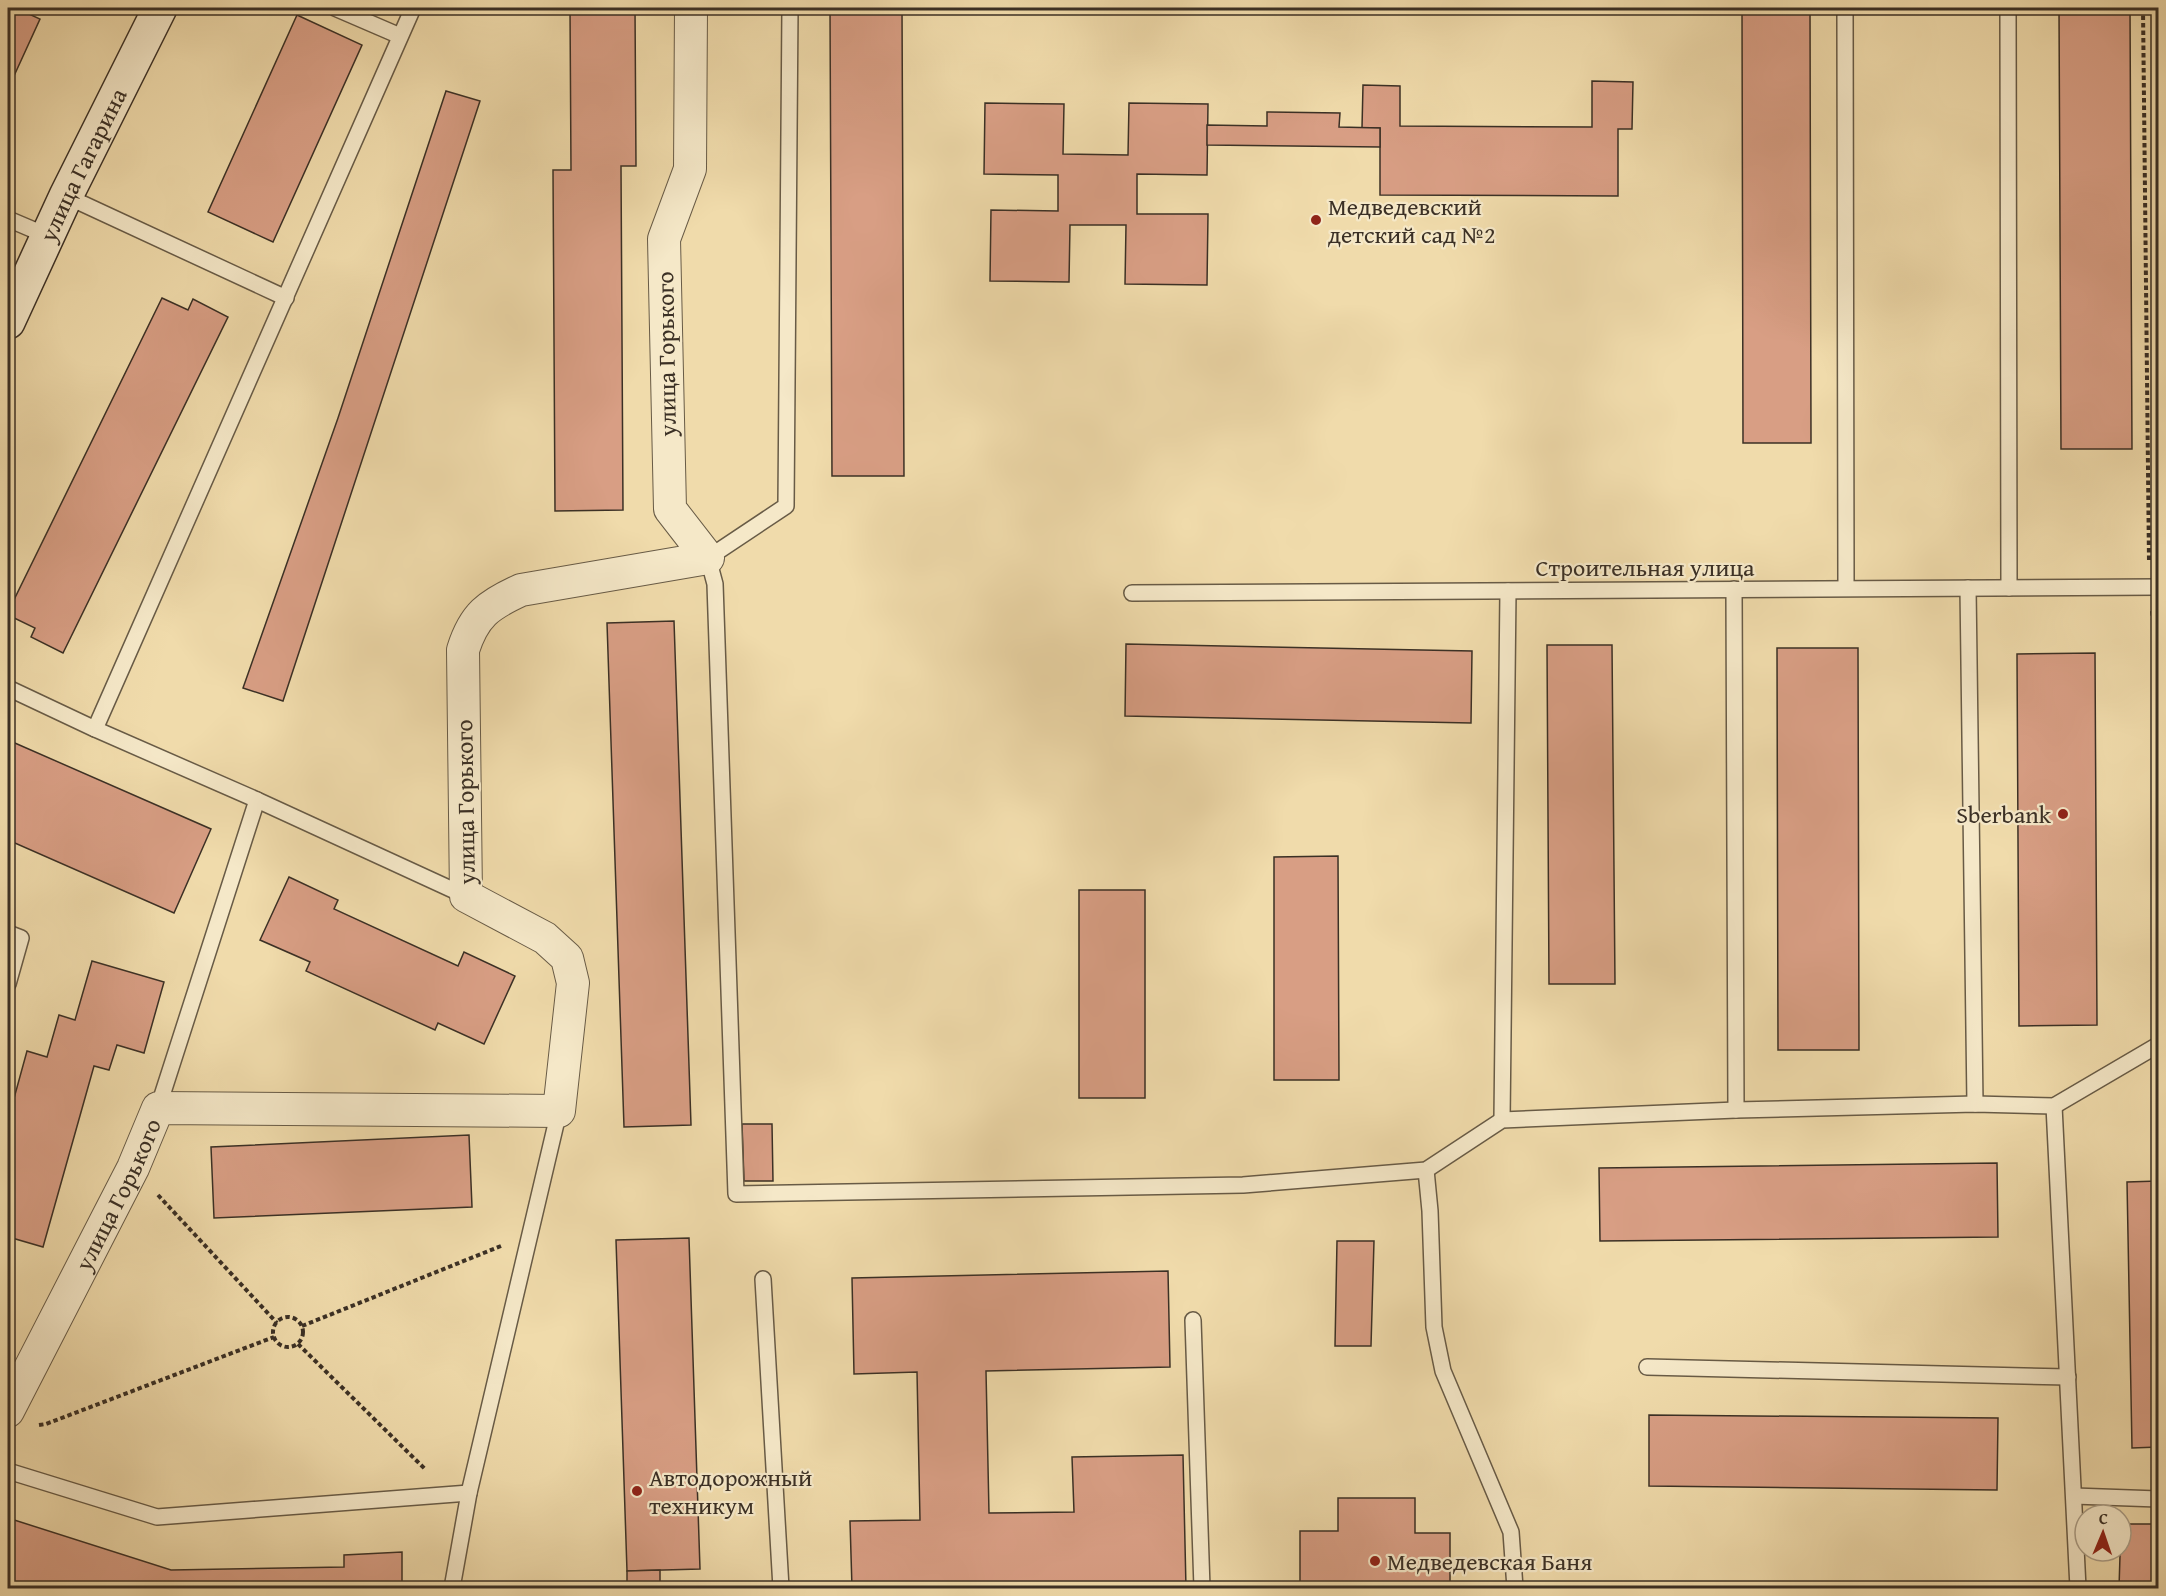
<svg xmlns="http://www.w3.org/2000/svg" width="2166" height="1596" viewBox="0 0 2166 1596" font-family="'Gentium Book Plus',serif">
<rect width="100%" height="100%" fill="#f0dbab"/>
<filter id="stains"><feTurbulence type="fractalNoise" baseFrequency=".00333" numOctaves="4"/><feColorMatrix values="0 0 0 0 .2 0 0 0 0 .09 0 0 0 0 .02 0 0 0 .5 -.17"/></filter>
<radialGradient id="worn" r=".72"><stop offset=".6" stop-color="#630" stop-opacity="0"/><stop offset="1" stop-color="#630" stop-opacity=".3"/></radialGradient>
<!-- building -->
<g fill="#d89e84" stroke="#3b3025" stroke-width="1.5">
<polygon points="8,8 16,8 40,19 8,89"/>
<polygon points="570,8 635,8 636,166 621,166 623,510 555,511 553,170 571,170"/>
<polygon points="830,8 902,8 904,476 832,476"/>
<polygon points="1742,8 1810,8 1811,443 1743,443"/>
<polygon points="2059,8 2130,8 2132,449 2061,449"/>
<polygon points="297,15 362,45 273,242 208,212"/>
<polygon points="1592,81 1633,82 1632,129 1618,129 1618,196 1380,195 1380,128 1362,128 1363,85 1400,86 1400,126 1592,127"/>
<polygon points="446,91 480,101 283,701 243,688 338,418"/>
<polygon points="985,103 1064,104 1063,154 1128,155 1129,103 1208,104 1207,175 1137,174 1137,214 1208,214 1207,285 1125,284 1126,225 1070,225 1069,282 990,281 991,210 1058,211 1058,175 984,174"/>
<polygon points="1267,112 1340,113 1339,127 1380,128 1380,147 1207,145 1207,125 1267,126"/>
<polygon points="162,298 188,310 193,299 228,317 63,653 31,637 35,628 8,615 8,612"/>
<polygon points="674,621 691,1125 624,1127 607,623"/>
<polygon points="1126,644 1472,651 1471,723 1125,716"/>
<polygon points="1547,645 1612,645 1615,984 1549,984"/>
<polygon points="1777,648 1858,648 1859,1050 1778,1050"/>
<polygon points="2095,653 2097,1025 2019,1026 2017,654"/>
<polygon points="8,740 211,829 174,913 8,840"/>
<polygon points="1338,856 1339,1080 1274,1080 1274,857"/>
<polygon points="289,877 338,900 334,909 458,966 464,952 515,976 484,1044 438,1023 435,1030 306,971 310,962 260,940"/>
<rect x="1079" y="890" width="66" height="208"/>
<polygon points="92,961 164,982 144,1053 117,1045 109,1070 94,1066 43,1247 12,1238 8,1252 8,1120 27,1051 47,1057 59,1015 75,1020"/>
<polygon points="742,1124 772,1124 773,1181 744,1181"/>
<polygon points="469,1135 472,1207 214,1218 211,1147"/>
<polygon points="1997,1163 1998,1237 1600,1241 1599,1168"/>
<polygon points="2158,1181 2158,1447 2132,1448 2127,1182"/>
<polygon points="689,1238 700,1569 627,1571 616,1240"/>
<polygon points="1337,1241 1374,1241 1371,1346 1335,1346"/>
<polygon points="1168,1271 1170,1367 986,1371 989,1513 1074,1512 1072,1457 1183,1455 1186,1588 852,1588 850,1521 920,1520 917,1372 854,1374 852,1278"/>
<polygon points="1649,1415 1998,1418 1997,1490 1649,1486"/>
<polygon points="1338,1498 1415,1498 1415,1533 1450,1533 1450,1588 1300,1588 1300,1531 1338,1531"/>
<polygon points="8,1518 171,1570 344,1567 344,1555 402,1552 402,1588 8,1588"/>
<polygon points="2121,1524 2158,1524 2158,1588 2119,1588"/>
<polygon points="660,1570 660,1588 627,1588 627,1571"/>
</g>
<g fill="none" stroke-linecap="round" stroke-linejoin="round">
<!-- lane casing -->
<g stroke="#685b46" stroke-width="18">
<g id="lane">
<polyline points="335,8 400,36"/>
<polyline points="790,8 786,506 708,558 715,584 736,1194 1243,1185 1426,1170 1502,1120 1736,1110 1975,1104 2054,1106 2158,1045"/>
<polyline points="1845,8 1846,588"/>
<polyline points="2008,8 2009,588"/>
<polyline points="66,196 286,298"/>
<polyline points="8,219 48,236"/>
<polyline points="1968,588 1975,1104"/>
<polyline points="1734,589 1736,1110"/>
<polyline points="1132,593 2158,587"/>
<polyline points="8,688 95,729 257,800 466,896"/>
<polyline points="95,729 413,8"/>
<polyline points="8,933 21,938 8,984"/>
<polyline points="2054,1106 2078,1588"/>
<polyline points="158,1108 257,800"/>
<polyline points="1502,1120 1508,591"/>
<polyline points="1426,1170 1430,1211 1434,1327 1443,1371 1511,1532 1515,1588"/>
<polyline points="763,1279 781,1588"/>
<polyline points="1193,1320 1202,1588"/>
<polyline points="1647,1367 2068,1377"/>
<polyline points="8,1471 157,1517 469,1493"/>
<polyline points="2074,1496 2158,1499"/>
<polyline points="452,1588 469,1493 559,1111"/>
</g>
</g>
<!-- street casing -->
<g stroke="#685b46" stroke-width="34">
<g id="street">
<path id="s1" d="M8,1411L133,1168L158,1108L559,1111L573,983L567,958L545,938L466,896L463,650C474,615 488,605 521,590L708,558L670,509L664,239L690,169L691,8"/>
</g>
</g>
<!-- secondary casing -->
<g stroke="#3b3025" stroke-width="36">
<g id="secondary">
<path id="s2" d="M8,322L66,196L160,8"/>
</g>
</g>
<!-- path -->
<g stroke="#3b3025" stroke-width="4" stroke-dasharray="4.5 3" stroke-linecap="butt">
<polyline points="2143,8 2149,562"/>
<polyline points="2152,611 2158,667"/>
<polyline points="158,1195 277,1323"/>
<circle cx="288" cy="1332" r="15"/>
<polyline points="302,1326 501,1246"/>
<polyline points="298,1344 425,1469"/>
<polyline points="39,1425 46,1424 274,1337"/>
</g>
<!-- lane -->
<use href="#lane" stroke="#f5e8c8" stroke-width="15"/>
<!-- street -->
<use href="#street" stroke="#f5e8c8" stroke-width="32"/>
<!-- secondary -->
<use href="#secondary" stroke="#f5e8c8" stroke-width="33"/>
</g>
<!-- markers -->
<g fill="#8f2418" stroke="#f5e8c8" stroke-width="2">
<circle cx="1316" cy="220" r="6"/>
<circle cx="2063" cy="814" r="6"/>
<circle cx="637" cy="1491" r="6"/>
<circle cx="1375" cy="1561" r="6"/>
</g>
<g text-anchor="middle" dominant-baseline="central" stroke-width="4.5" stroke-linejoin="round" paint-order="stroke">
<!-- street labels -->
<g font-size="24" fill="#3b3025" stroke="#f5e8c8">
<text stroke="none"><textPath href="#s2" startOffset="174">улица Гагарина</textPath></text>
<text transform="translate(666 354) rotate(-91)">улица Горького</text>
<text x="1645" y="567">Строительная улица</text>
<text transform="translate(465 802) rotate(-91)">улица Горького</text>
<text stroke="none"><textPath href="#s1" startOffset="243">улица Горького</textPath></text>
</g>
<!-- poi labels -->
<g font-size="24" fill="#3b3025" stroke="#f5e8c8" text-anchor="start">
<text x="1328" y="206">Медведевский<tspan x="1328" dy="28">детский сад №2</tspan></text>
<text x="2051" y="814" text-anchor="end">Sberbank</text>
<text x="649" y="1477">Автодорожный<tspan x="649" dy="28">техникум</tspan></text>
<text x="1387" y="1561">Медведевская Баня</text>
</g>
</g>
<!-- margin -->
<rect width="2166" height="1596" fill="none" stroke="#f0dbab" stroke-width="30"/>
<rect x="9" y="9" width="2148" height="1578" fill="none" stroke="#3b3025" stroke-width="3"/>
<rect x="15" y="15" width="2136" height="1566" fill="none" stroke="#3b3025" stroke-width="1.5"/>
<!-- north arrow -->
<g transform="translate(2103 1533) rotate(2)"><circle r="28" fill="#f5e8c8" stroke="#ab9e87" stroke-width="1.5"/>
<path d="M0-4.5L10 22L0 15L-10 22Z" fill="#8f2418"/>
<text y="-9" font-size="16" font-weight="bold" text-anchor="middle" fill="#3b3025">С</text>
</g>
<rect width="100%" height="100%" filter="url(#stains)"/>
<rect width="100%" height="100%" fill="url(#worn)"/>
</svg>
